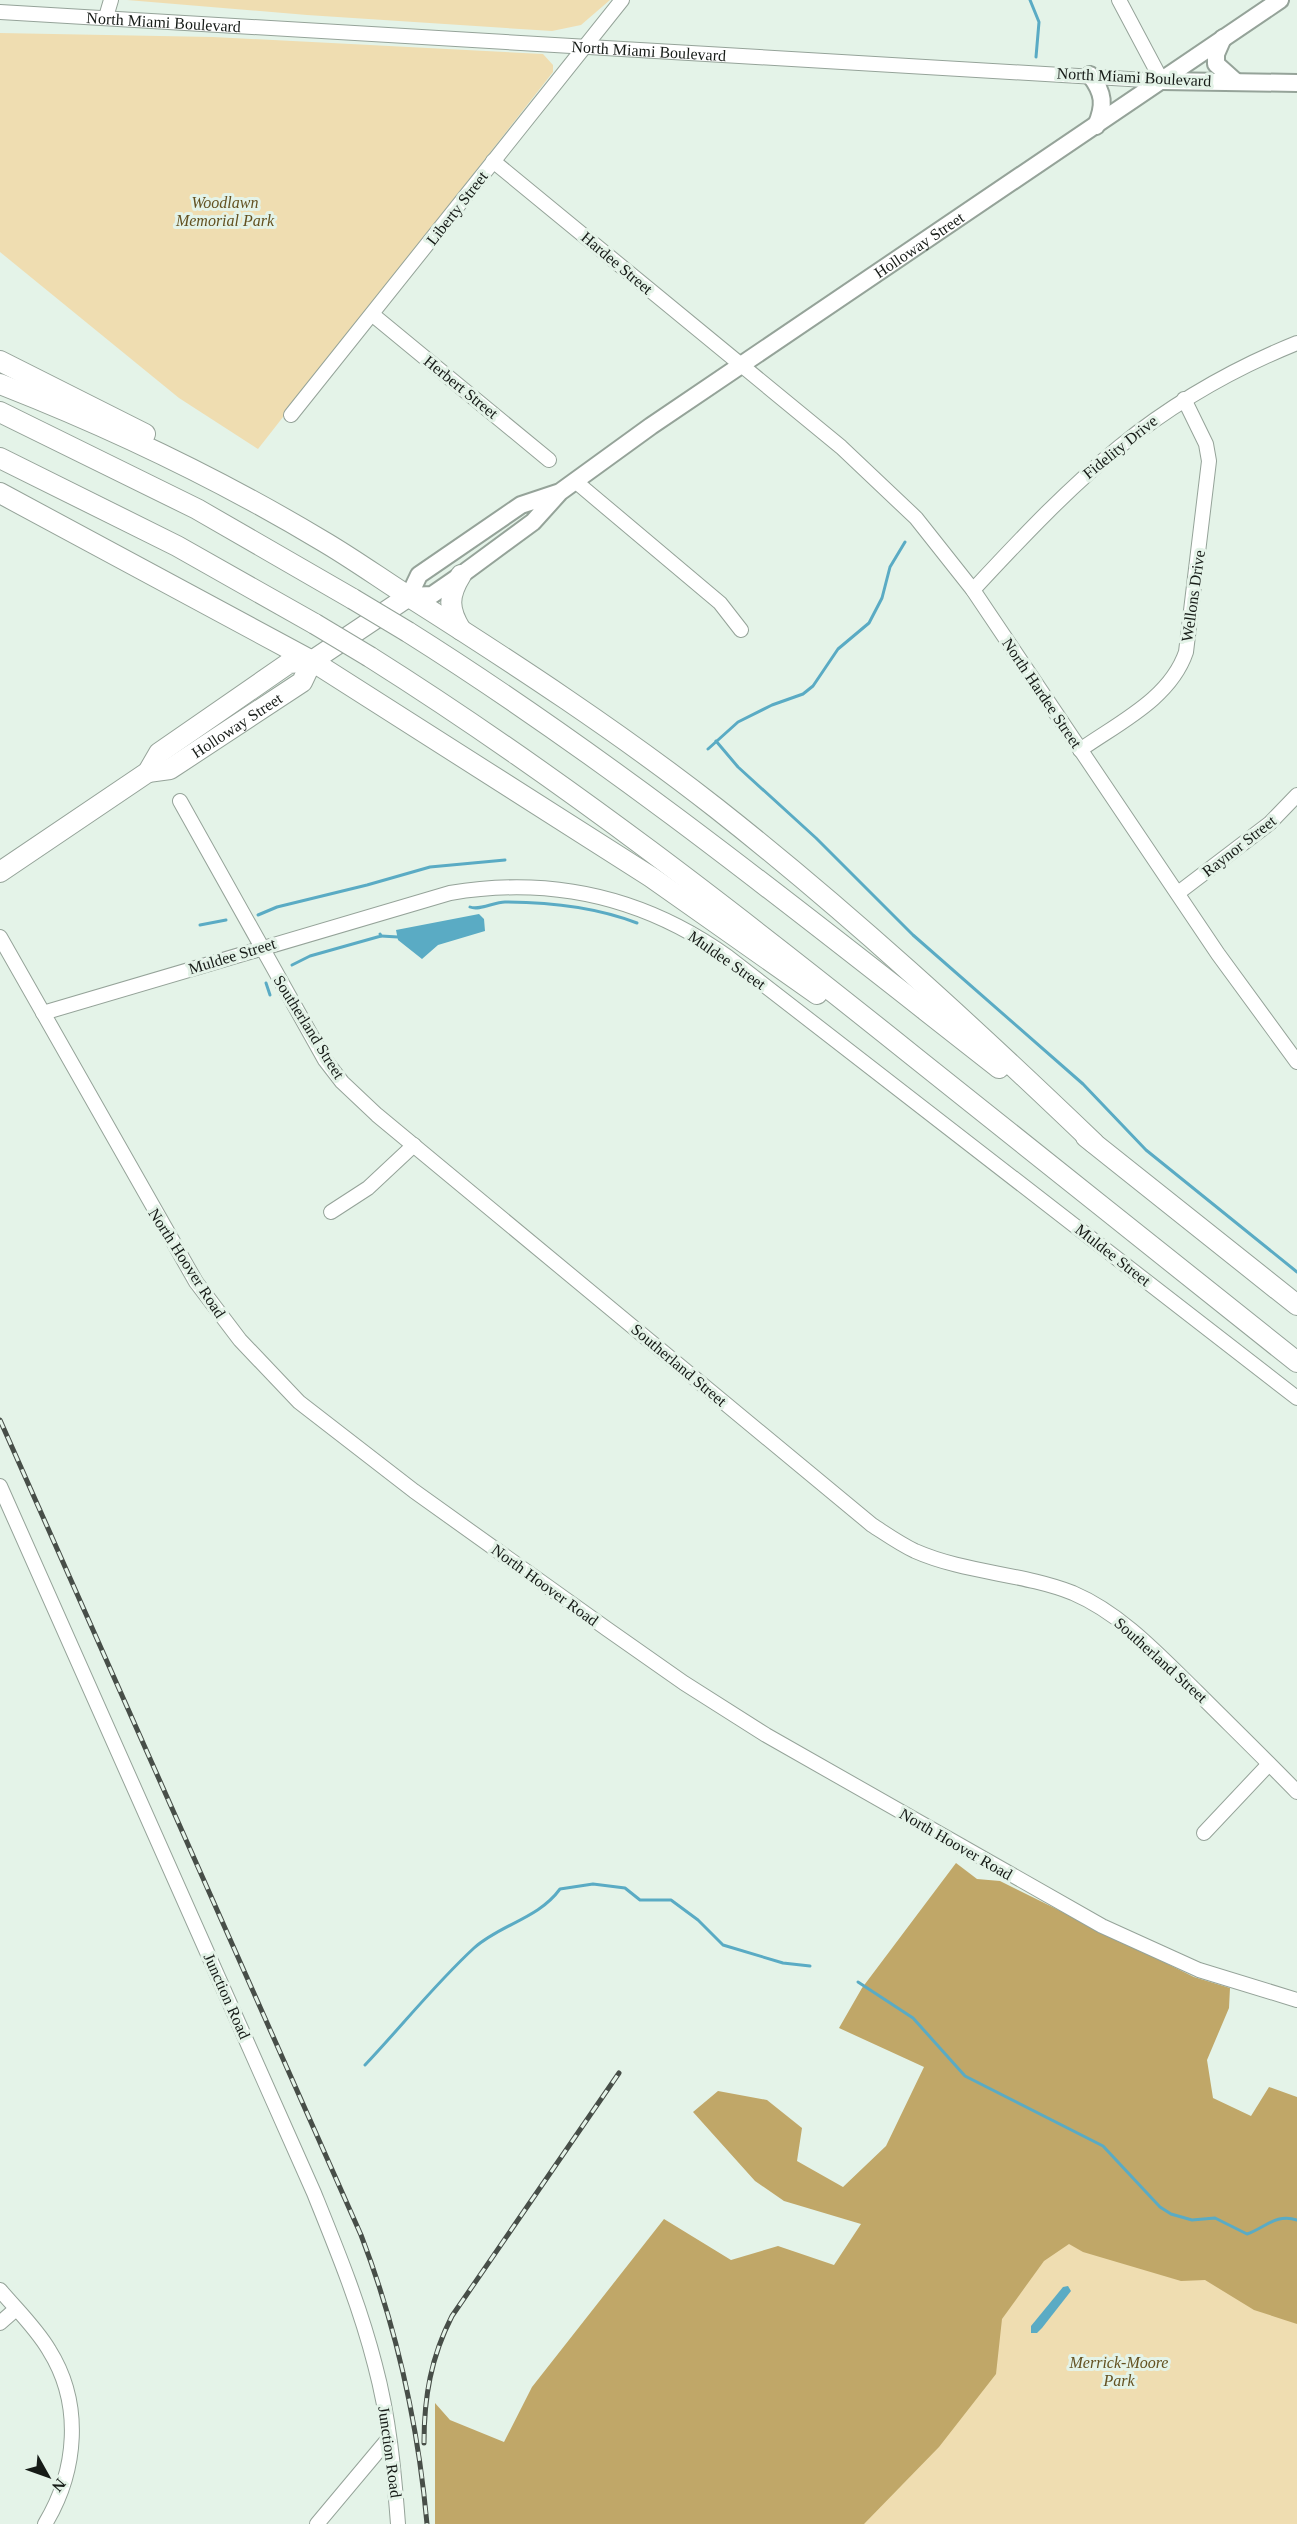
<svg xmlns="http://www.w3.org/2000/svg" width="1297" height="2524" viewBox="0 0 1297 2524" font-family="'Times New Roman',serif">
<rect width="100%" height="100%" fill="#e4f3e8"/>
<!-- green -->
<g fill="#efddb1">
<polygon points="127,0 610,0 581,25 552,31 307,15"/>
<polygon points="0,33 213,37 543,54 553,65 553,72 258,449 179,398 0,252"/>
<polygon points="1060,2209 1297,2242 1297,2524 776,2524"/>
</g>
<!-- forest -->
<polygon fill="#c0a768" points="956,1863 977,1879 1000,1881 1194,1977 1230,1988 1229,2008 1207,2060 1213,2098 1251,2116 1269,2087 1297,2097 1297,2324 1254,2310 1205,2280 1181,2281 1083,2252 1069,2244 1044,2261 1002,2319 996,2374 939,2447 864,2524 435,2524 435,2403 450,2420 504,2442 532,2387 664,2219 731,2260 778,2246 834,2265 861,2224 784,2201 755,2181 693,2112 718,2091 767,2100 802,2128 797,2161 843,2187 886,2146 924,2067 839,2028 862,1988"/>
<!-- water -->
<g fill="#5aabc4">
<polygon points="479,914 484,919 485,931 438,945 422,959 398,940 396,930"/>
<polygon points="1068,2286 1071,2291 1042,2328 1037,2333 1031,2333 1031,2326 1063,2287"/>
</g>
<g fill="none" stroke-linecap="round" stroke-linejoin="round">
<!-- stream -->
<g stroke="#5aabc4" stroke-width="3">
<polyline points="1030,0 1039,22 1036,57"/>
<polyline points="716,741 738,767 816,838 913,935 1083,1084 1146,1150 1297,1272"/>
<polyline points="708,749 738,722 772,705 803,694 813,686 838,649 869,623 882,598 890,567 905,542"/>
<path d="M470,907C479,911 494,902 505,902C550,902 595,907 637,923"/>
<polyline points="258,915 277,907 367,885 430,867 505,860"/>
<polyline points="200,925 226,920"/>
<polyline points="381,936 398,937"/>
<polyline points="292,965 310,956 381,936 380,934"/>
<polyline points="266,983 270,995"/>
<path d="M858,1982L913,2018L965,2076L1103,2146L1160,2207L1171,2214L1192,2220L1215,2218L1247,2234C1265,2228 1276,2213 1297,2220"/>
<path d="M365,2065C401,2027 435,1984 474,1948C501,1924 538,1919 560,1889L593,1884L625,1888L640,1900H671L698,1920L723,1945L783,1963L810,1966"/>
</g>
<!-- minor casing -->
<g stroke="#95a399" stroke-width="16">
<g id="minor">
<path id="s1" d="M0,12L1162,81L1119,0"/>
<polyline points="106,17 111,0"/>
<polyline points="493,161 841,447 916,518 973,590 1218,954 1297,1062"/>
<polyline points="373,315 549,460"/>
<polyline points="291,415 622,0"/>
<polyline points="575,481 720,603 741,630"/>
<path d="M973,590C1076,479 1153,401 1297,343"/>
<path d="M1080,750C1118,723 1170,699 1186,652L1209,461L1206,444L1184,399"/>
<path d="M180,801L325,1060L342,1082L377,1115L872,1525C886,1534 900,1544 915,1551C965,1573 1022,1573 1073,1593C1122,1614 1160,1656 1197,1692C1230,1725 1264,1758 1297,1792"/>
<polyline points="1178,893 1270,823 1297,795"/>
<polyline points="0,937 196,1282 240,1340 299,1402 414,1491 607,1629 684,1683 766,1735 1102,1926 1199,1970 1297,2000"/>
<path d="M43,1013L450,893C551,876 644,897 728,957L1297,1398"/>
<polyline points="331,1212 368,1188 414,1145"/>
<path d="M0,1486L314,2193C337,2250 360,2306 375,2365C389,2417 394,2471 398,2524"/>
<polyline points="1204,1833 1269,1764"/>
<path d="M0,2290C17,2310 36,2328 49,2350C83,2404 77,2471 45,2524"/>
<polyline points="0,2323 16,2309"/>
<polyline points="317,2524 389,2438"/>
</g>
</g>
<!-- major casing -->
<g stroke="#95a399" stroke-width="20">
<g id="major">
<polyline points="1223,38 1216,54 1216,64 1235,81"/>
<path d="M1090,75C1104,93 1105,105 1096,126"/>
<polyline points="1162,81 1297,83"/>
<path id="s2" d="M560,492L521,505L419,575L409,596L432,595L461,575L533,522L560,492L651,426L1280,0"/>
</g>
</g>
<!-- highway casing -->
<g stroke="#95a399" stroke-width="22">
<g id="highway">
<polyline points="0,361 145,434"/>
<path d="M0,384C110,427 219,479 321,540C352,558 381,579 411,598C515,664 619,732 716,808C848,912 973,1027 1094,1143"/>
<polyline points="0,412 197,509 353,599"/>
<polyline points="0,458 177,546 315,624"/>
<polyline points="0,493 312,661 651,877 817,994"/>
<path d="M461,575C448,596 448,609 461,630"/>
<path d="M408,632C616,763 806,917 999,1068"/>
<path d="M370,657C562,778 740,917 917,1059C1044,1160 1170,1261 1297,1362"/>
<path id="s3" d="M148,772L170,769L302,682L312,661"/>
<polyline points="0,872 148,772 159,753 289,663 312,661 409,596"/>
<polyline points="1086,1137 1297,1305"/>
</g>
</g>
<!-- minor -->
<use href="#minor" stroke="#fff" stroke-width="14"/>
<!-- major -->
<use href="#major" stroke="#fff" stroke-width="16"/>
<!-- highway -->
<use href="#highway" stroke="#fff" stroke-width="20"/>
<!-- rail casing -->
<g stroke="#474e48" stroke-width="5">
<g id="rail">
<path d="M0,1420L361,2235C397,2329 418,2424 427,2524"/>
<path d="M424,2443C424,2397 431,2357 452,2316L619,2073"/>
</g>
</g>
<!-- rail -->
<use href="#rail" stroke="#e4f3e8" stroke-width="3" stroke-dasharray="9" stroke-linecap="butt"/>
<!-- highway-bridge casing -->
<g stroke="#95a399" stroke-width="22" stroke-linecap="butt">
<g id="highway-bridge">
<polyline points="353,599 408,632"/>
<polyline points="315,624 370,657"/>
</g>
</g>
<!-- highway-bridge -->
<use href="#highway-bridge" stroke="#fff" stroke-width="20"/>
</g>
<g text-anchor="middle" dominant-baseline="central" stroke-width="6" stroke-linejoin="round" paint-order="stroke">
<!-- street labels -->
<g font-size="16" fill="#161b17" stroke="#e4f3e8">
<text stroke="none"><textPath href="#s1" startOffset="164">North Miami Boulevard</textPath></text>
<text stroke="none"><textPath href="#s1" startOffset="650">North Miami Boulevard</textPath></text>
<text transform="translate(1134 77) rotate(3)">North Miami Boulevard</text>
<text transform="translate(457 208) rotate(-52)">Liberty Street</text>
<text stroke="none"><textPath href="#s2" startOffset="812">Holloway Street</textPath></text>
<text transform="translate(617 263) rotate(40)">Hardee Street</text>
<text transform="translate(461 387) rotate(39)">Herbert Street</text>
<text transform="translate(1120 447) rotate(-39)">Fidelity Drive</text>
<text transform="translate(1193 596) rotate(-82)">Wellons Drive</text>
<text transform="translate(1042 693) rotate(56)">North Hardee Street</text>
<text stroke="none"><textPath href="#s3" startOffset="102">Holloway Street</textPath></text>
<text transform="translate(1239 846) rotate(-38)">Raynor Street</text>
<text transform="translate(232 956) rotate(-17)">Muldee Street</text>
<text transform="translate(727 960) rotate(35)">Muldee Street</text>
<text transform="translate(309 1027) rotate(58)">Southerland Street</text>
<text transform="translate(1113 1255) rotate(38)">Muldee Street</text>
<text transform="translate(187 1263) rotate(57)">North Hoover Road</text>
<text transform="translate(679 1365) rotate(40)">Southerland Street</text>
<text transform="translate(545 1585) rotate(36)">North Hoover Road</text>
<text transform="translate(1161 1660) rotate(42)">Southerland Street</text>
<text transform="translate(956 1844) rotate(30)">North Hoover Road</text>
<text transform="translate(227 1996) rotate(66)">Junction Road</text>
<text transform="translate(390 2452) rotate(82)">Junction Road</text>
</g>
<!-- park labels -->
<g font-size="16" font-style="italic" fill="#635121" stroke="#e4f3e8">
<text x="225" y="202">Woodlawn<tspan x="225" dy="18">Memorial Park</tspan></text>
<text x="1119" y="2362">Merrick-Moore<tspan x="1119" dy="18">Park</tspan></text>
</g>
</g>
<!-- north arrow -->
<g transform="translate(48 2476) rotate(130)" stroke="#e4f3e8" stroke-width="4.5" paint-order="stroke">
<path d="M0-4.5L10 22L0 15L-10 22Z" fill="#161b17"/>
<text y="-9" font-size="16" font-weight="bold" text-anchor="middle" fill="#161b17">N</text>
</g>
</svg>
